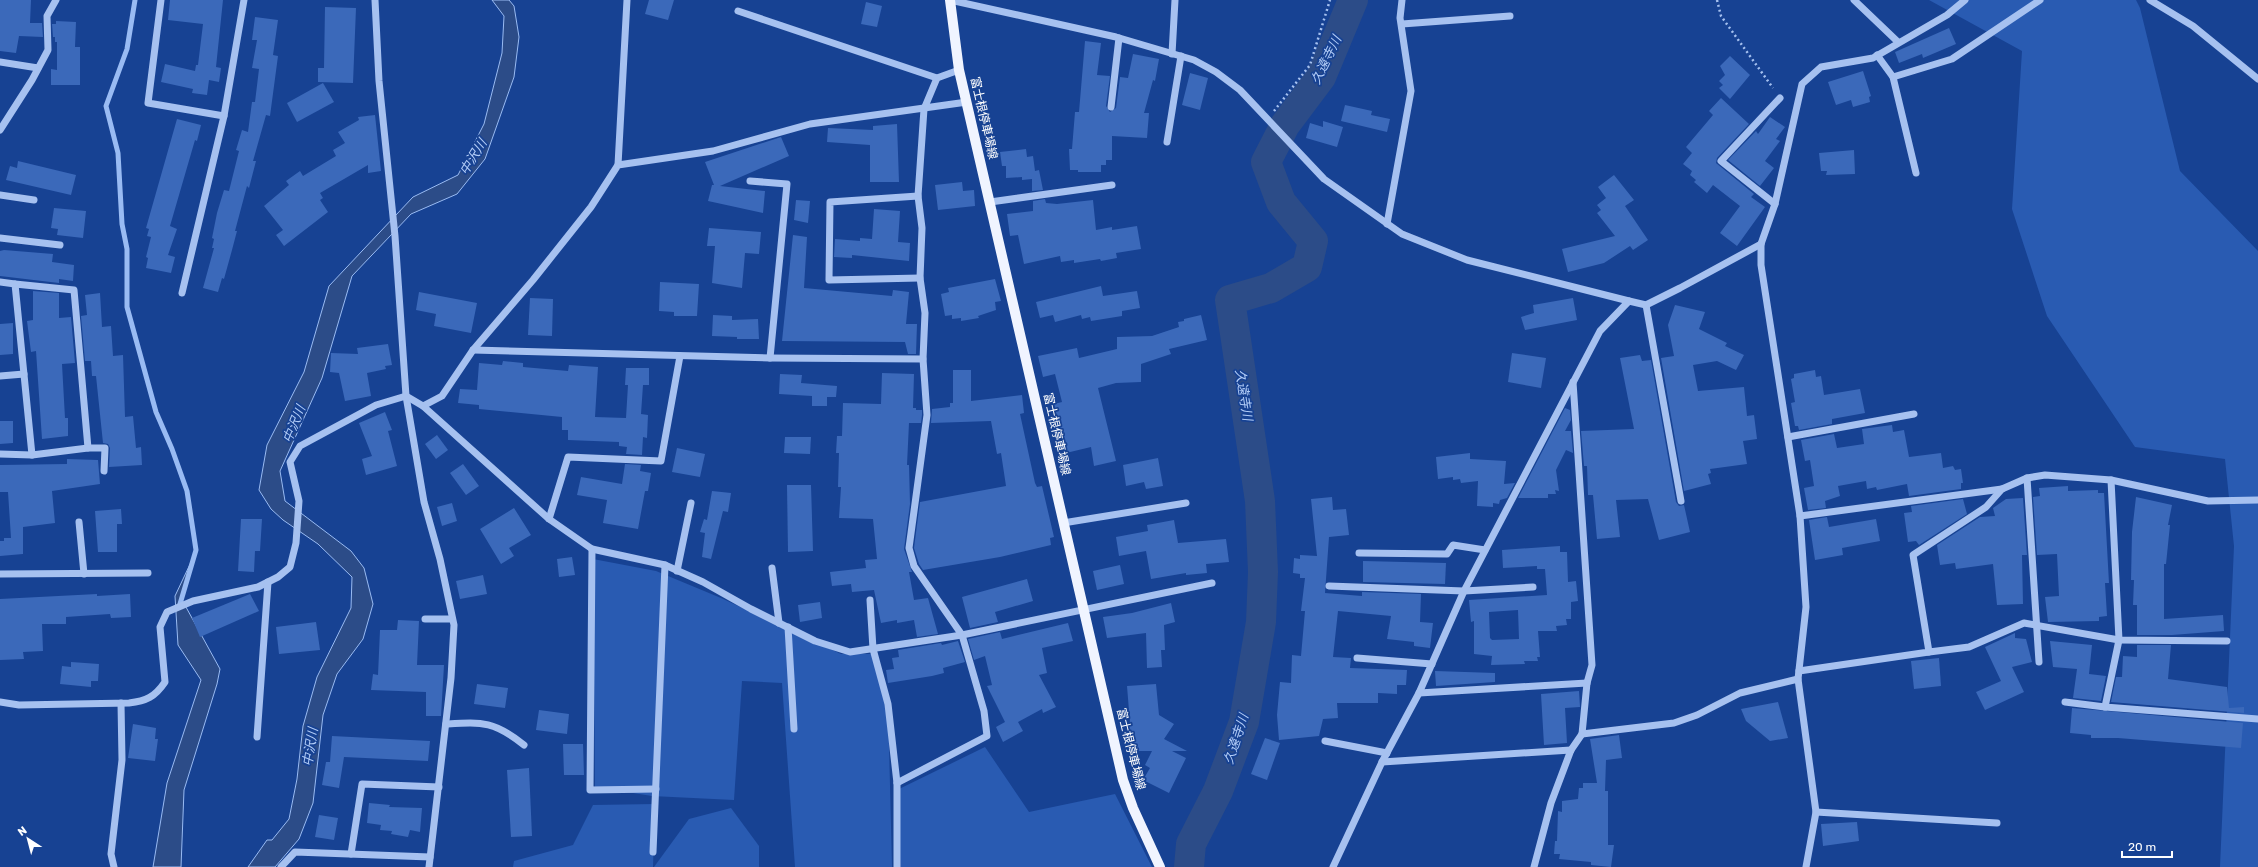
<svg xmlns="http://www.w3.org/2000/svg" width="2258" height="867" viewBox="0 0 2258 867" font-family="Rubik,'Noto Sans JP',sans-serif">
<rect width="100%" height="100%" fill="#174293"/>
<!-- green -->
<g fill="#295bb2">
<polygon points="1929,0 2136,0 2140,8 2180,171 2258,251 2258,867 2220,867 2234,546 2225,459 2135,447 2047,316 2012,209 2022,51"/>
<polygon points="593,559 656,571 721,598 841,654 877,654 888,704 892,867 795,867 782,683 742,681 734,800 652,796 595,787"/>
<polygon points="985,747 1029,812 1115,794 1152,867 900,867 897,790"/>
<polygon points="655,804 653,867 513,867 514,861 573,845 593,805"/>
<polygon points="731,808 759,846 759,867 654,867 689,819"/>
</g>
<!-- water -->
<g fill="#2c4c88" stroke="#99bbf3">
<polygon points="492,0 509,0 514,6 519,37 514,77 485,159 457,194 411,214 352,276 322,378 280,471 285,501 351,551 364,568 373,604 363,639 337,674 323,715 313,803 299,839 275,867 248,867 267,840 272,840 289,819 297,779 303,726 317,677 351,608 352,577 318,544 283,520 271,509 259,490 267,445 304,372 329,286 413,197 458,175 484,124 502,53 504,16"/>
<polygon points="192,560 181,598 220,669 217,684 184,790 181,867 153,867 167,783 201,680 178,645 175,596"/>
</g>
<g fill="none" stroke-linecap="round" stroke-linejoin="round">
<!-- stream -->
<polyline stroke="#99bbf3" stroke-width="5" points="135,0 127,49 106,106 118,153 122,224 127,249 127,307 156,412 172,449 187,491 196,550 180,604"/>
<!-- river -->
<polyline stroke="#2c4c88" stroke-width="30" points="1189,867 1191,844 1218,791 1244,722 1261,622 1263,572 1260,501 1230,300 1271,288 1307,267 1313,241 1281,202 1266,162 1285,125 1321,77 1353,0"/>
</g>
<!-- building -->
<g fill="#3b69ba" fill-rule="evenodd">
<polygon points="0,0 31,0 30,23 42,23 43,37 19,36 16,53 0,51"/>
<polygon points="170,0 223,0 216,67 221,68 219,82 209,80 207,95 192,93 193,89 161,82 165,64 195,71 196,65 198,65 203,24 168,20"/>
<polygon points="649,0 674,0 668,20 645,14"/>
<polygon points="866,2 882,6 877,27 861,24"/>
<polygon points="325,7 356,8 353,83 318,82 318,68 324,68"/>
<polygon points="255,17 278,20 273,55 278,56 270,116 266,115 253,161 256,161 249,188 247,186 235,231 237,231 232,250 224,279 222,278 218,292 203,288 214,248 212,248 214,239 212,238 217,213 224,190 229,191 239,151 236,150 242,130 248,132 252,102 255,102 259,69 252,68 257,40 252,40"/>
<polygon points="56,21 76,22 75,47 80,47 80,85 51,85 51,69 57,70 57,42 55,42 55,37 53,37 52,24 56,24"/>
<polygon points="1949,28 1956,44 1923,58 1922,54 1899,63 1895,52"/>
<polygon points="1085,41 1101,43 1097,75 1110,76 1106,106 1110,112 1116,108 1120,77 1128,78 1133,54 1159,59 1155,81 1153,80 1144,113 1149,113 1147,138 1112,136 1112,160 1106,160 1106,165 1101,165 1101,172 1078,172 1078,170 1070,170 1069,149 1072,149 1075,112 1079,112"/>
<polygon points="1730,56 1750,75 1730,99 1719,88 1723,85 1719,81 1725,75 1720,66"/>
<polygon points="1863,71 1871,96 1869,97 1870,102 1853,107 1851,100 1836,105 1828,82"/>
<polygon points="1190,73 1208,78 1200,110 1182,105"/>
<polygon points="323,83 334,102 297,122 287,103"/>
<polygon points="1721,98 1749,124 1717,158 1716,163 1754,194 1751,197 1765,207 1737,246 1720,233 1740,206 1713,185 1707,193 1694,182 1696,180 1690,175 1692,171 1683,164 1692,153 1686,147 1713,115 1709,111"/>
<polygon points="1345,105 1372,111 1371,115 1390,119 1387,132 1341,121"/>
<polygon points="375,115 381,171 368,173 368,165 320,193 323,198 320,200 328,212 284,246 276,235 283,230 264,206 289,185 286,181 300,171 303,176 336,156 333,150 345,143 338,132 359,120 358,117"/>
<polygon points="1770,117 1785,127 1776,139 1780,141 1765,161 1774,168 1760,186 1728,160 1756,131 1758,134"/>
<polygon points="177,119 201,125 197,141 195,140 170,226 177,229 168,255 175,257 171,273 146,268 148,258 146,257 151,237 147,236 149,229 146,228"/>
<polygon points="1323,121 1343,127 1337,147 1306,138 1310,123 1323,127"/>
<polygon points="897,124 899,182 870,182 870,145 827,142 828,128 873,130 873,126"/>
<polygon points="781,137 789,156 720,186 765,191 763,213 708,201 712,185 714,185 705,162"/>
<polygon points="1026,149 1027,157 1033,156 1035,171 1039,170 1043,190 1032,191 1032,179 1022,180 1022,177 1006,178 1006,166 1002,166 1000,152"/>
<polygon points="1854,150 1855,174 1826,175 1827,171 1821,171 1819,153"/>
<polygon points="18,161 76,175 71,195 6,180 10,166 17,168"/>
<polygon points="1614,175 1634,200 1625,206 1648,240 1633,250 1630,246 1604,263 1568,272 1562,249 1615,236 1597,213 1601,210 1597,205 1606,198 1598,187"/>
<polygon points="962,182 963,191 974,190 975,206 938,210 935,185"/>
<polygon points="1045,199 1046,203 1057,204 1093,200 1096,230 1112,227 1112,230 1137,226 1141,249 1116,253 1117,258 1101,261 1100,259 1074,263 1074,260 1061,262 1060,256 1024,264 1018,235 1010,236 1007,214 1033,211 1033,201"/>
<polygon points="796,200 810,201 808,223 794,220"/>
<polygon points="54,208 86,211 83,238 57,235 58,229 51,228"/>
<polygon points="874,209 900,211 898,242 910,243 909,261 852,255 852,258 834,257 835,239 860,241 860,238 872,239"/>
<polygon points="709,228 761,232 759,254 745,253 742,288 712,283 715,246 707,246"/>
<polygon points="793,235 807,237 804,288 892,296 893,290 909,292 906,324 917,324 916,354 908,354 905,342 782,341"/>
<polygon points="4,250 53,254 52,262 74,265 73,281 59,279 59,283 0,276 0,251"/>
<polygon points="995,279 1001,301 995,302 996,310 978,316 979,318 961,321 961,318 952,319 952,315 945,316 941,294 949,292 948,288"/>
<polygon points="660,282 699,284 697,316 674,316 674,312 659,311"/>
<polygon points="1101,286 1103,296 1137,291 1140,308 1122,311 1122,316 1091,321 1090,317 1082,319 1081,315 1055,322 1053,315 1040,318 1036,302"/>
<polygon points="33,291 59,293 59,318 71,317 75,363 62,364 65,418 68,418 68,436 42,439 36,351 31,352 27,321 33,320"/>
<polygon points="419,292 477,303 471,333 434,326 436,314 416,310"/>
<polygon points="100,293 102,327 111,326 113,356 123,355 125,417 133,416 136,448 141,447 142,465 109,467 110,448 108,444 103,443 96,376 92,376 91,361 85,361 81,316 87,315 85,295"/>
<polygon points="530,298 553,299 552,336 528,335"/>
<polygon points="1573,298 1577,320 1525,330 1521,317 1534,313 1533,305"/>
<polygon points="1675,305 1705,312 1699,329 1727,343 1725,346 1744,355 1736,370 1717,361 1693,365 1698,391 1744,387 1747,416 1754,415 1757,439 1743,441 1747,464 1710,469 1711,473 1708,474 1711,484 1684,491 1661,358 1674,356 1668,325"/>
<polygon points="713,315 732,316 732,320 758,319 759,339 737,339 737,337 712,336"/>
<polygon points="1201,315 1207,340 1169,349 1171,354 1141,364 1141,382 1116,383 1098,388 1116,461 1094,466 1091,447 1066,453 1054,404 1062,402 1055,374 1043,377 1038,356 1077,348 1079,358 1117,349 1117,337 1152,336 1179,327 1178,322 1184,321 1184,319"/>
<polygon points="13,323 13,354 0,355 0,324"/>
<polygon points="388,344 392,365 385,366 386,369 367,373 371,396 345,401 339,373 330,372 331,353 358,354 357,348"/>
<polygon points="1512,353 1546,358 1541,388 1508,382"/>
<polygon points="1640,355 1642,361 1651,360 1676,502 1679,506 1684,505 1690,532 1659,540 1648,499 1616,500 1620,537 1597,539 1593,495 1588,495 1587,466 1584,466 1581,431 1634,429 1620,358"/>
<polygon points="503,361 523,363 523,367 568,371 569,365 598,367 595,417 626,418 628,385 625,385 626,368 649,368 649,385 643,385 641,414 648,415 647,438 643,437 642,455 626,454 627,447 619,446 619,442 568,440 568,430 562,430 562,417 479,409 479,405 458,403 460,389 477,390 479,363 502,365"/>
<polygon points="953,370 971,370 971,401 1022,395 1024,413 1020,414 1035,483 1037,487 1042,486 1054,537 1050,538 1051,545 1000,557 923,570 919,564 914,548 920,502 1006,486 1001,453 997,454 991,421 931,423 932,409 950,407 950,403 953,403"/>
<polygon points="1815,370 1816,377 1821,376 1824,395 1860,389 1865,413 1832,419 1832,424 1799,430 1798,426 1795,426 1791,403 1795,402 1791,379 1794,378 1794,374"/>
<polygon points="882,373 914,374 913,408 916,408 916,410 922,410 922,415 921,423 909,423 907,465 909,465 910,504 904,549 912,572 909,572 914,600 928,598 938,634 917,637 914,620 897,623 897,620 881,623 874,590 852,592 851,584 832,586 830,572 866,568 865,560 877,559 873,519 839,518 841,487 838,487 839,453 836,453 837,436 842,436 843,403 881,404"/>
<polygon points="780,374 802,375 801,383 837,386 836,397 827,397 827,406 812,406 812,396 779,394"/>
<polygon points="1565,408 1570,410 1571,420 1565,431 1571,431 1573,453 1566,450 1556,470 1559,491 1555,490 1556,494 1548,494 1548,498 1518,498"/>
<polygon points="385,412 392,430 388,431 397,466 366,475 362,459 372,456 359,423"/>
<polygon points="0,421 13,421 13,443 0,444"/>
<polygon points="1892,425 1893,432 1904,430 1909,457 1941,453 1943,468 1953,466 1955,470 1961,469 1963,483 1961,483 1961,489 1909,496 1907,484 1877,490 1876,487 1867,489 1866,481 1838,486 1840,496 1825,501 1826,508 1808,510 1804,488 1814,486 1810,460 1805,461 1801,440 1834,434 1837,448 1864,444 1862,429"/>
<polygon points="437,435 448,450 436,459 425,444"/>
<polygon points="785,437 811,437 810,454 784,453"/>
<polygon points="677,448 705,454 700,477 672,472"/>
<polygon points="1470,453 1470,459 1506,461 1504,484 1515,483 1507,498 1500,500 1499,504 1493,503 1493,507 1477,506 1478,481 1461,483 1460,479 1453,480 1453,477 1438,479 1436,457"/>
<polygon points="1158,458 1163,486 1146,489 1144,482 1126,486 1123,465"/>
<polygon points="67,459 98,460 100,484 52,491 55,523 23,527 23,554 0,556 0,541 4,541 4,538 11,538 8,492 0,492 0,465 67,464"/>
<polygon points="463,464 479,486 466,495 450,473"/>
<polygon points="625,464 641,465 640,471 651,473 648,491 645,491 638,529 603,523 607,500 577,495 581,477 622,484"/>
<polygon points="787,485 811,485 813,551 788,552"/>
<polygon points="2068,486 2068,491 2098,490 2098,493 2104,493 2109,583 2105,583 2107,616 2099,617 2099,621 2048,622 2045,597 2059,596 2057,554 2037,555 2033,497 2040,496 2039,488"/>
<polygon points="712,491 731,493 728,512 723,511 711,559 702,557 705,533 700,532 704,519 707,520"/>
<polygon points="1332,497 1333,510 1346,509 1349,535 1329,537 1325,593 1362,596 1362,592 1421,594 1420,622 1433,623 1430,648 1414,646 1414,642 1387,639 1391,616 1338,611 1333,657 1351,658 1350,668 1407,670 1406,685 1397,685 1397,694 1378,693 1378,703 1337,703 1338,718 1323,719 1319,736 1279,740 1277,715 1280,682 1291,683 1292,655 1301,656 1305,611 1301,611 1305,578 1300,578 1300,574 1293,573 1294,558 1300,559 1300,555 1317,556 1311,499"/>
<polygon points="2136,497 2172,505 2168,525 2170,525 2166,564 2164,564 2164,619 2223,615 2224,631 2172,635 2137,635 2137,605 2133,605 2134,580 2131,580 2132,532"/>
<polygon points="2023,498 2027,555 2022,555 2023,604 1997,605 1993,564 1956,569 1955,563 1940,565 1937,545 1980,517 1995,516 1993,508 2006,499"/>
<polygon points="1963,499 1967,514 1919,545 1916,541 1908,542 1904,513 1912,512 1911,506"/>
<polygon points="452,503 457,521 442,526 437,507"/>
<polygon points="514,508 531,535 509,548 514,556 501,564 480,529"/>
<polygon points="121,509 122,524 117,524 117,552 98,552 95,511"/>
<polygon points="1827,517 1829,527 1876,519 1880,541 1842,548 1843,555 1815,560 1809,520"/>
<polygon points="241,519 262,519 260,551 255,551 254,572 238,571"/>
<polygon points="1174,520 1178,543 1226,539 1229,562 1206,564 1207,573 1186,575 1186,573 1151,579 1146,551 1119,556 1116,537 1148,531 1147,525"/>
<path d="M1560,546V552H1567L1568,582L1576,581L1578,601L1571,602V619H1566L1567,625L1556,626L1557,631H1538L1540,657H1537L1538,661H1524L1525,664L1491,665L1492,656L1474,654V621L1471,622L1469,600L1547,595L1545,569H1537V566L1503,568L1502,550ZM1518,610L1519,639L1492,640L1490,638L1489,612Z"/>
<polygon points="572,557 575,575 559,577 557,559"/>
<polygon points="1363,561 1446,563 1445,584 1363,582"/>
<polygon points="1120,565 1124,584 1097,590 1093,571"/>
<polygon points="483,575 487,594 460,599 456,581"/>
<polygon points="1027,579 1033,601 995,612 998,622 970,628 962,597"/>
<polygon points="97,594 97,596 130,594 131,617 111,618 110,614 66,617 66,624 42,624 43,651 23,652 24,659 0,660 0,599"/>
<polygon points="250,594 259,611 200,637 192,618"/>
<polygon points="820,602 822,618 800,622 798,605"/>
<polygon points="1171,603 1175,622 1164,625 1165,650 1161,650 1162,667 1147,668 1146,633 1107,638 1103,617 1132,613"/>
<polygon points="398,620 419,621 417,665 444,665 441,716 426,716 426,692 371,690 373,674 378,675 380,630 397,630"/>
<polygon points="316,622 320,650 279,654 276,627"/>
<polygon points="1068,623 1073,641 1042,648 1047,673 1039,675 1056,707 1043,713 1042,709 1018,722 1023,731 1003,742 996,727 1005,722 987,686 992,685 985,656 974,660 968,639 1000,632 1002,639"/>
<polygon points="2015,633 2015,638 2026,639 2032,662 2012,667 2024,692 1985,710 1976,692 2001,681 1985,647"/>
<polygon points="958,641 965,662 943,668 944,673 932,676 888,683 886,670 894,669 892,658 899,657 898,650 941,643 942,645"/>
<polygon points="2050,641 2092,645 2089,674 2106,676 2101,701 2073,698 2077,669 2053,667"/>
<polygon points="2137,645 2171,645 2168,679 2227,687 2229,708 2244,707 2244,713 2111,702 2116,677 2122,677 2123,656 2137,657"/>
<polygon points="1939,658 1941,686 1914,689 1911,661"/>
<polygon points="71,662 99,664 98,681 91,681 91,687 60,684 62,666 71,667"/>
<polygon points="1435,671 1495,673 1495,682 1436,686"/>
<polygon points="477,684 508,688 505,708 474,704"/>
<polygon points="1156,684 1159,715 1174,724 1164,739 1187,751 1172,751 1186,758 1169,793 1143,780 1150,768 1145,765 1152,751 1126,751 1126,723 1130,723 1127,686"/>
<polygon points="1579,691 1580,707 1565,708 1567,743 1544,745 1541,694"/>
<polygon points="1778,702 1788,738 1770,741 1746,721 1741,709"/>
<polygon points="2072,708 2243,723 2241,748 2118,738 2091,738 2091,735 2070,733"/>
<polygon points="539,710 569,714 567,734 536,730"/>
<polygon points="133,724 156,728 155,739 158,739 155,761 128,758"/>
<polygon points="1619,735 1622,758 1606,760 1605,791 1608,791 1608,845 1614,845 1611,867 1591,865 1591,862 1559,859 1560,854 1554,854 1555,841 1557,841 1558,811 1562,812 1562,801 1578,799 1579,788 1583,788 1583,783 1597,783 1590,739"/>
<polygon points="332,736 430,741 428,761 344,757 339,788 322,785 326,762 330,762"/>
<polygon points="1265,738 1280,743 1267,780 1251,774"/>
<polygon points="563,744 583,744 584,775 564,775"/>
<polygon points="529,768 532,836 511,837 507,770"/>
<polygon points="369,803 390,805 389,807 422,808 420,832 410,830 408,837 391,834 392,831 380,830 381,825 367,823"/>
<polygon points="319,815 338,818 334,840 315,837"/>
<polygon points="1857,822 1859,841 1823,846 1821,824"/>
</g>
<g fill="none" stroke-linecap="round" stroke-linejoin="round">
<!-- path -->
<g stroke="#a6c1f0" stroke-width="2.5" stroke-dasharray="2 3" stroke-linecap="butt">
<polyline points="1717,0 1721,16 1773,88"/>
<polyline points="1274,111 1310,65 1330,0"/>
</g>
<!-- minor -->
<g stroke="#a6c1f0" stroke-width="7">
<polyline points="161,0 148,103 224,116"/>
<polyline points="375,0 379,81 395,236 406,396 424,502 440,559 454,625 451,678 429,867"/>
<polyline points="950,0 1116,37 1194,60 1216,72 1240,90 1324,179 1402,234 1467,260 1629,301"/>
<polyline points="1854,0 1898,42"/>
<polyline points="2150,0 2193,26 2258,79"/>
<polyline points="738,11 937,78"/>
<polyline points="1402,24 1510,16"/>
<polyline points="1172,54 1175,0"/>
<polyline points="1877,55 1893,77 1916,173"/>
<polyline points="0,62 38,68"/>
<polyline points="1893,77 1952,59 2040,0"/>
<polyline points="1111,107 1119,38"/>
<polyline points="0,130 32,80 48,50 47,16 56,0"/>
<polyline points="1167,142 1181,56"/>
<polyline points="618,165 627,0"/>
<polyline points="750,181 787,184 770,358"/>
<polyline points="0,195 34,200"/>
<polyline points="918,196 830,202 829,280 920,278"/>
<polyline points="990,202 1112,185"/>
<polyline points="1775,204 1721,161 1780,98"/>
<polyline points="1387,224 1411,91 1400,18 1402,0"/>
<polyline points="0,238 60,245"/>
<polyline points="0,282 15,284 32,455"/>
<polyline points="15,284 74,290 88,448 105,448 104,471"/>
<polyline points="182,293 224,116 244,0"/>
<polyline points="1646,305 1681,501"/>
<polyline points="473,350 770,358 923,359"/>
<polyline points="0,376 24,374"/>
<polyline points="423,406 549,519 592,549 665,565 703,582 751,609 815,641 850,652 962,635 1212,583"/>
<polyline points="1788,437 1914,414"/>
<polyline points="0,454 32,455 88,448"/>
<polyline points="2027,478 2039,662"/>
<polyline points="2111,480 2119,640 2105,707 2258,719"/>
<polyline points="1800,516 2002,489"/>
<polyline points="549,519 568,457 661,461 680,356"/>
<polyline points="79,522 84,574"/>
<polyline points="1063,523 1186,503"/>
<polyline points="592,549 590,790 656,789"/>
<polyline points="1359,553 1447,554 1453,545 1485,550"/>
<polyline points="772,568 779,623"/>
<polyline points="677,571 691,503"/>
<polyline points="0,574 148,573"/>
<polyline points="1329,586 1464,591 1533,587"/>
<polyline points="870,600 873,649 888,704 897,783 897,867"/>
<polyline points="425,619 452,619"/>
<polyline points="788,627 794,729"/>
<polyline points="1929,652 1969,647 2024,623 2119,640 2227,641"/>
<polyline points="1357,658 1432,664"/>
<polyline points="1799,671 1929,652 1913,555 1986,507 2002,489 2027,478 2045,475 2111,480 2208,501 2258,500"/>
<polyline points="1419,693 1587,683"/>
<path d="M0,702L19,705L129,703C146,701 155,697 165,682L160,627L167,612L193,601L258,587L278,577L290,567L296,543L299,501L290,462L300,446L376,405L406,396L423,406L442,396L473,350L533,280L591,207L618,165L713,151L810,124L967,102"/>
<polyline points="2065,702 2105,707"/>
<path d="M446,724C483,722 494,721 524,745"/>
<polyline points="1582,734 1674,723 1697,715 1740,693 1798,679"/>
<polyline points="257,737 268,582"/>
<polyline points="1325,741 1387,753"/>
<polyline points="1382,762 1571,750"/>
<polyline points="897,783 987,736 984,711 962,635 914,566 909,548 927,415 923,359 925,313 920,278 922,228 918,196 924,109 937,78 959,70"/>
<polyline points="1816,812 1997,823"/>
<polyline points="653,852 665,565"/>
<polyline points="351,854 362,784 439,787"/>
<polyline points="114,867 111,854 122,760 121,703"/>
<polyline points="281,867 295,852 430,857"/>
<polyline points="1333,867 1382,762 1419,693 1464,591 1600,331 1629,301 1646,305 1680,288 1761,244"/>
<polyline points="1534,867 1551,803 1571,750 1582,734 1587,683 1592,665 1573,382"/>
<polyline points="1806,867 1816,812 1798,679 1806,607 1800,516 1761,265 1761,244 1775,204 1802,84 1821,67 1873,58 1947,15 1965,0"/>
</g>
<!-- major -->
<polyline stroke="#f0f4ff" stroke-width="10" points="950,0 959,70 1123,780 1133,808 1160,867"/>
</g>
<g text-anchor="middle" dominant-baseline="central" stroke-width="3.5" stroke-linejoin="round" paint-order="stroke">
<!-- street labels -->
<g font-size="12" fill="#fff" stroke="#174293">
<text transform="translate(984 118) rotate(77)">富士根停車場線</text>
<text transform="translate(1057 434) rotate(77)">富士根停車場線</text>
<text transform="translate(1131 749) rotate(76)">富士根停車場線</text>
</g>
<!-- water labels -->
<g font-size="13" font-style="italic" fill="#b2ccf7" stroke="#174293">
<text transform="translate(1326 60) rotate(-64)">久遠寺川</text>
<text transform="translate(473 157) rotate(-58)">中沢川</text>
<text transform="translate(1244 395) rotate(81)">久遠寺川</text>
<text transform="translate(294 424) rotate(-68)">中沢川</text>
<text transform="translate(1236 739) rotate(-72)">久遠寺川</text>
<text transform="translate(310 747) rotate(-81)">中沢川</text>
</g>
</g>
<!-- north arrow -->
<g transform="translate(28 839) rotate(324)" stroke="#174293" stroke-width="3" paint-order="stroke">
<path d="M0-3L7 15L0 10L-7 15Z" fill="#ffffff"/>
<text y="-6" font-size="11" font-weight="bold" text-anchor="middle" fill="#ffffff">N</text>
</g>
<!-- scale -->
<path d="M2122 851v6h50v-6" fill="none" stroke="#ffffff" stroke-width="2"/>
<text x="2128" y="851" font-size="12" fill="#ffffff" stroke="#174293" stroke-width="3" paint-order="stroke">20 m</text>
</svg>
